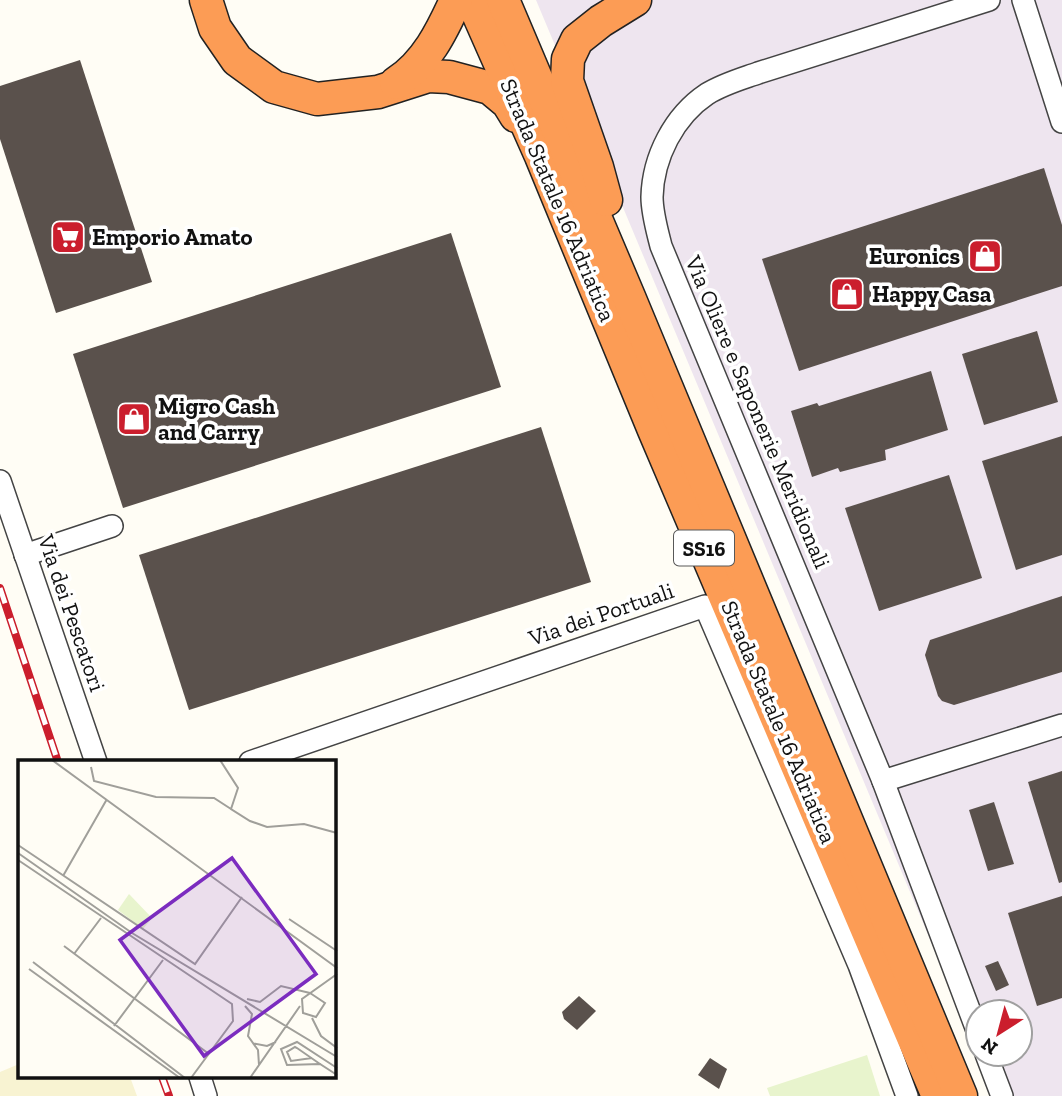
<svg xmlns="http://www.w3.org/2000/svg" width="1062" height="1096" viewBox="0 0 1062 1096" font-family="'Zilla Slab',serif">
<rect width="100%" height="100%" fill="#fffdf5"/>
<!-- industrial -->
<polygon fill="#eee5ef" points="536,0 1062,0 1062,1096 996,1096 978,1054 1020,1054 1020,1012 978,1012 978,1054"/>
<!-- farmland -->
<polygon fill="#f8f3d2" points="19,1064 19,1077 130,1077 137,1096 0,1096 0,1072"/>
<!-- pitch -->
<polygon fill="#e8f4cd" points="867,1055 880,1096 770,1096 767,1088"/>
<!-- building -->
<g fill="#5a514c">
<polygon points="80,60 152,282 56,313 0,139 0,86"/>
<polygon points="1044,168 1062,225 1062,286 799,371 762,259"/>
<polygon points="451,233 501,387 123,508 73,354"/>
<polygon points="1037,331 1058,402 984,425 962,354"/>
<polygon points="931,371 948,430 885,450 886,460 840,472 838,468 812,477 791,411 817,403 819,406"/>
<polygon points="541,427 591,582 189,710 139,555"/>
<polygon points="1062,436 1062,555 1016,570 982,461"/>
<polygon points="949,475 982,578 879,611 845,508"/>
<polygon points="1062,596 1062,672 954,705 942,701 938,696 925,655 930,640"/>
<polygon points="1062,771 1062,882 1059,883 1028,782"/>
<polygon points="994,802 1014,864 988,871 969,810"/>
<polygon points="1062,896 1062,998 1037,1006 1008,913"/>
<polygon points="998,961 1009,985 996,991 985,966"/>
<polygon points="579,996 596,1011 577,1030 564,1019 562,1012"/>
<polygon points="710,1058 727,1069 719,1089 698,1075"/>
</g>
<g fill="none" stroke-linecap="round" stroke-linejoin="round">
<!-- minor casing -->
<g stroke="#444" stroke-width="24">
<g id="minor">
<polyline points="1023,0 1062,122"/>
<polyline points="0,481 96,762"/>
<polyline points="25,555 112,526"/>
<polyline points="250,762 705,606 859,965 907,1096"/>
<polyline points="883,781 1062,725"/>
<path d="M978,1033L883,781L661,246C657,230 652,213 652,197C653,157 674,116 707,94C723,84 741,79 758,73L989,0"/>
<polyline points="986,1054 1002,1096"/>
<polyline points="200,1077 206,1096"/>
</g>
</g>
<!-- highway casing -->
<g stroke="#222" stroke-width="35">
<g id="highway">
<polyline points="206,0 215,28 237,60 274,87 317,99 378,92 428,76 449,77 490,88 508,103 516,116"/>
<polyline points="472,0 541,156 654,430 938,1096"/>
<polyline points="503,0 629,297 961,1096"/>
<path d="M396,83C426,64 442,31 456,0"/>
<polyline points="606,200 597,167 567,81 568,59 577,40 601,21 635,0"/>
</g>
</g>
<!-- minor -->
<use href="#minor" stroke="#fff" stroke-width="21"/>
<!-- highway -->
<use href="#highway" stroke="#fc9c55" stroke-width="32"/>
<!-- rail casing -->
<g stroke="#cb1e2d" stroke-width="8">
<g id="rail">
<polyline points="0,588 58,762"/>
<polyline points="162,1077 169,1096"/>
</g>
</g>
<!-- rail -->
<use href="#rail" stroke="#fff" stroke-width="5" stroke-dasharray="16" stroke-linecap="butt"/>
</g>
<!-- icons -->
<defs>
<g id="supermarket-square" transform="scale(1.75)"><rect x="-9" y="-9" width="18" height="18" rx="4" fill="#cb1e2d" stroke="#fff"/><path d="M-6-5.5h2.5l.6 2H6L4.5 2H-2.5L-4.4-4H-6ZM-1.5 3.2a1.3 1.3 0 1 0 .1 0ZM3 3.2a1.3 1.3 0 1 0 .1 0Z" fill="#fff"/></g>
<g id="shop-square" transform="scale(1.75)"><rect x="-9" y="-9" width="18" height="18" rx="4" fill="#cb1e2d" stroke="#fff"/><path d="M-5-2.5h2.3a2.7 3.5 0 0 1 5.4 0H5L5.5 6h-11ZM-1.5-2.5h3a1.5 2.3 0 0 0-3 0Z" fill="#fff"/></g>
</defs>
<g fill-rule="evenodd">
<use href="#supermarket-square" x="68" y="237"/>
<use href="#shop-square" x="985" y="256"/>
<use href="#shop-square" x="847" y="294"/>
<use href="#shop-square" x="134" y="419"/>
</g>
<g text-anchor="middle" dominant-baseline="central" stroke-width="7" stroke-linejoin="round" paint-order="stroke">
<!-- shield labels -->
<rect fill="#fff" stroke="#585858" stroke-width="2" x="674" y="530.5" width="60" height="35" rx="5"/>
<g font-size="21" font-weight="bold" fill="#111">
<text x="704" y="548">SS16</text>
</g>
<!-- street labels -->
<g font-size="23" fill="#111" stroke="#fff">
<text transform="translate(558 200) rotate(67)">Strada Statale 16 Adriatica</text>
<text transform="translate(758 412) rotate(67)">Via Oliere e Saponerie Meridionali</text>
<text transform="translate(72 613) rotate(71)">Via dei Pescatori</text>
<text transform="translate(601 614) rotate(-19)">Via dei Portuali</text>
<text transform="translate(779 722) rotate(67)">Strada Statale 16 Adriatica</text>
</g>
<!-- poi labels -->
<g font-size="23" font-weight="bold" fill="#111" stroke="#fff" text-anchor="start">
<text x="92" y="237">Emporio Amato</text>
<text x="960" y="256" text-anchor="end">Euronics</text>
<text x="872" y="294">Happy Casa</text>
<text x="158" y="406">Migro Cash<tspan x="158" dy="26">and Carry</tspan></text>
</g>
</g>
<!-- overview -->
<g transform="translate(18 760)">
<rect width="318" height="318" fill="#fffdf5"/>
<path d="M111,134L134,158L125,169L100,150Z" fill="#e8f4cd"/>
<path fill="none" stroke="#a09f9a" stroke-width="2" d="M34,0L319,208M202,0L220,28L213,49L232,61L249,67L286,64L319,73M73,7L76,21L138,37L196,38L213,49M0,85L177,204L224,137M0,93L114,173L319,297M0,100L214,244L215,261L173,318M45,116L89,39M271,159L319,191M46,186L191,294M56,194L83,158M15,202L167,318M11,209L162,318M292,233L307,243L298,257L285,253L284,239L319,214M229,239L242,242L263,226L292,233M227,246L234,254L230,276L240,290L241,305M294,258L303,276L319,288M96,266L145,200M234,283L249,286L258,282M294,298L273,301L269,292L277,287L279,288L302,304M319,308L279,282L263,289L269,305L302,304L319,315M232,318L282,246"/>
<path fill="#7b2cbf" fill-opacity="0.15" stroke="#7b2cbf" stroke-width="3.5" d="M214,98L298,214L186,296L102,180Z"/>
<rect width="318" height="318" fill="none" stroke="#111" stroke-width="3.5"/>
</g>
<!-- north arrow -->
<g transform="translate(999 1033) rotate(216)"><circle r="33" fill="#ffffff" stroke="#a0a0a0" stroke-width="2"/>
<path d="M0-5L12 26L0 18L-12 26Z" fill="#cb1e2d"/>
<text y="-10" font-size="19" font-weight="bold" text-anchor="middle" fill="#111111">N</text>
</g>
</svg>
